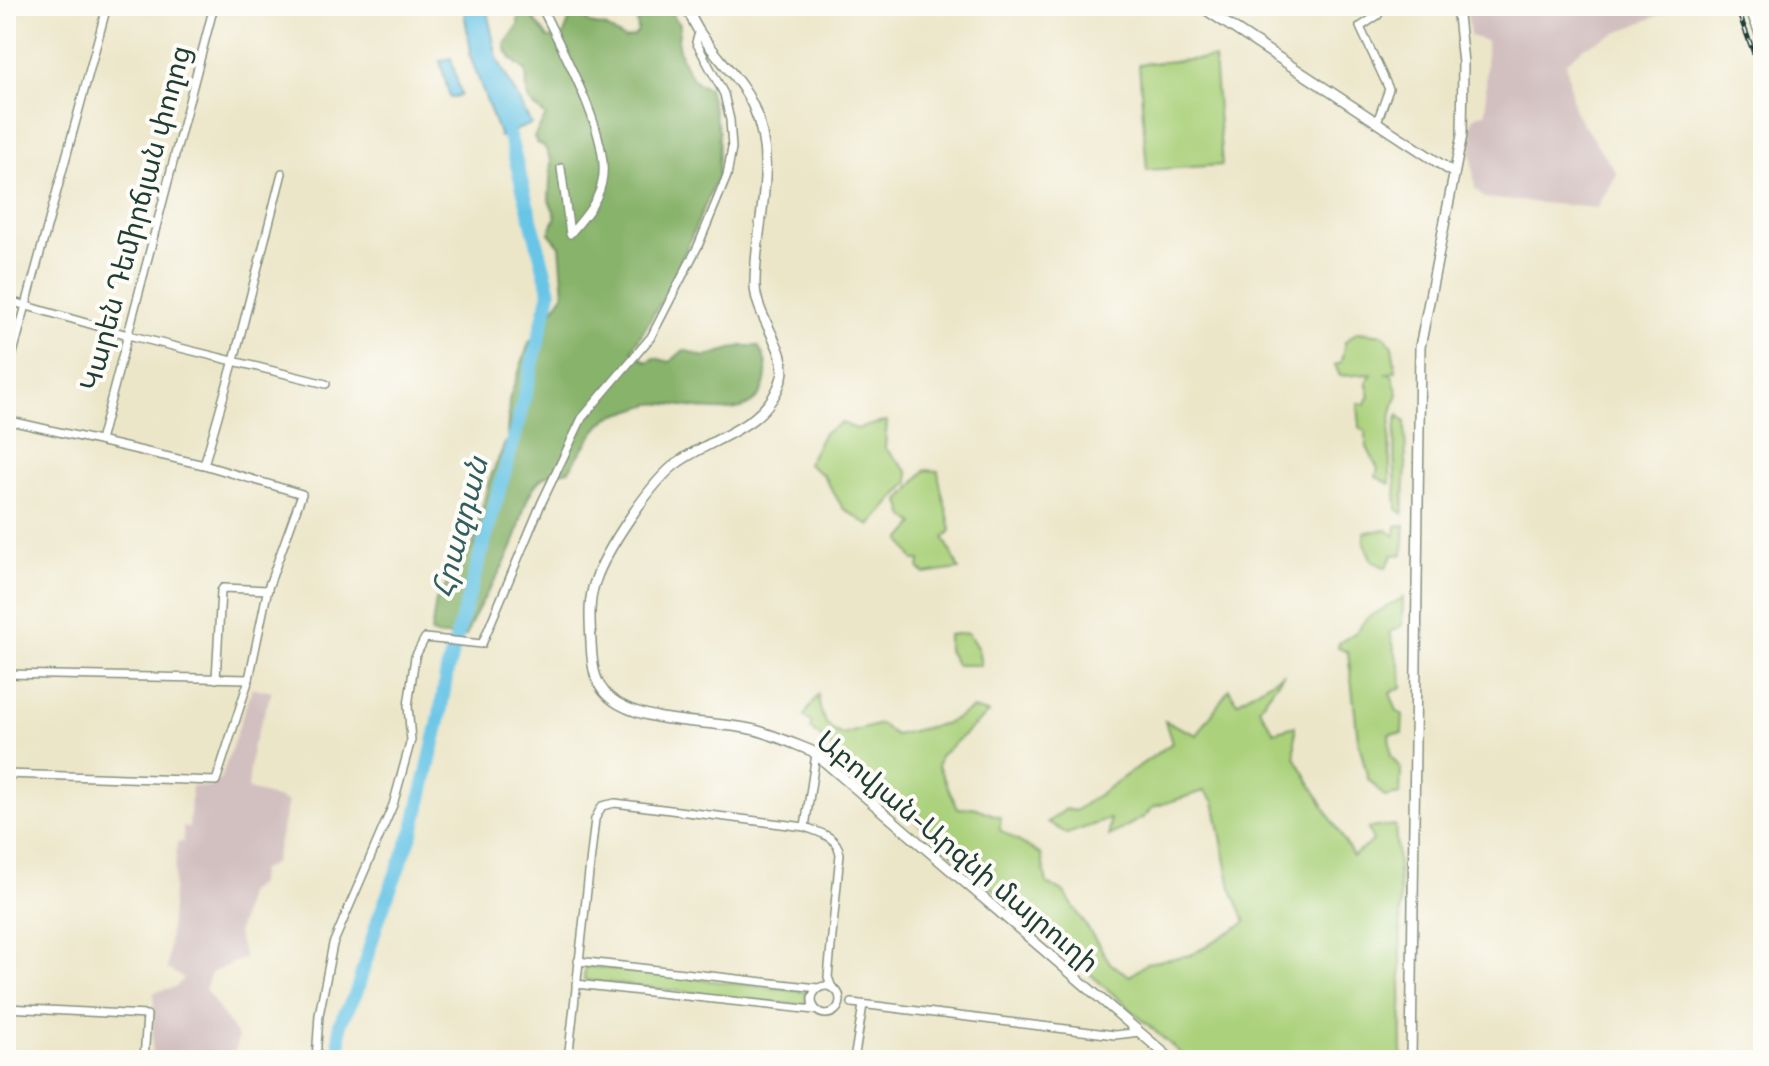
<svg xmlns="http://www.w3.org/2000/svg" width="1769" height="1066" viewBox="0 0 1769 1066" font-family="'Patrick Hand','Noto Sans Armenian',sans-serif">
<rect width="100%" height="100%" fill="#fdfcf7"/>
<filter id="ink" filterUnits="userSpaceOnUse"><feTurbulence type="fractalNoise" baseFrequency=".0125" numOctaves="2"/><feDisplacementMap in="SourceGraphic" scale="16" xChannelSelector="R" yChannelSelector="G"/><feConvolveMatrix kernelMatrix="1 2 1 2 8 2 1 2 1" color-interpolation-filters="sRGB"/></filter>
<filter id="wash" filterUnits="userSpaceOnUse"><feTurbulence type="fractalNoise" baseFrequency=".006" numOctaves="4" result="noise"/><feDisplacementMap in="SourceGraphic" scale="32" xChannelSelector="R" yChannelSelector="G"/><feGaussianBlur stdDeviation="1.8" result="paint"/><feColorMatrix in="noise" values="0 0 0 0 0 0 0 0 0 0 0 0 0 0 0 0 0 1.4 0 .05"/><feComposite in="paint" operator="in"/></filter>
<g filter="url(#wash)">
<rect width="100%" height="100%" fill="#ece6c9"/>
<!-- industrial -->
<g fill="#d2bfc0">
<polygon points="1466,6 1680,6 1584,47 1566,62 1574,111 1617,174 1597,208 1484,198 1475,189 1470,140 1473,118 1486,112 1486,41 1470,36"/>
<polygon points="252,688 272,691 252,748 248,789 288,802 274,863 260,871 259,883 247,893 237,935 245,958 211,973 205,989 238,1037 233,1060 181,1060 152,1057 154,992 176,987 184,978 167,969 177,842 184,842 183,827 189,828 192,786 211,787 222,776"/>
</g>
<!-- green -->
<g fill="#abd17b" stroke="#658758" stroke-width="2">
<polygon points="1214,58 1222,165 1147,170 1139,64"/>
<path d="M1357,332L1384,335L1392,346L1396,371L1387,374L1392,375L1398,394C1385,424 1391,452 1390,484L1376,477L1378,469L1367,447L1365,431L1360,428L1358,403L1365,404L1370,396L1366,382L1372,374L1340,376L1335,365L1341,362L1345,342Z"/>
<path d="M1398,415L1405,422L1406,466L1403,514L1397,509C1396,481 1391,440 1398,415Z"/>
<polygon points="887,421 885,448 908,472 909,482 870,526 843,508 823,475 807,464 824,433 842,423 856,429"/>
<path d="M925,470L938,471C940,492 948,510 951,531L944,538L959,569L925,574L919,569L920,560H914L901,540L915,524L905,517L900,501Z"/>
<polygon points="1405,525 1403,554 1393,555 1386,568 1372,561 1364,542 1364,532 1387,530 1395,536 1396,526"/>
<polygon points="1403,598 1402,625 1390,633 1401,672 1402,687 1390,693 1397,711 1403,715 1402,733 1389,734 1391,756 1401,769 1400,794 1385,797 1368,779 1358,739 1348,652 1338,648 1339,643 1356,632 1367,618"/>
<polygon points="968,633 978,649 981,665 956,665 948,650 948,635"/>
<path d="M1284,673L1259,708L1274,732L1295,726V757L1353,856L1373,841L1368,828L1395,825L1400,895L1402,1060H1188L810,728L812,723L804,716L818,695C820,714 823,726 842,735L880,724L895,735L947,723L972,709L988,713L940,756L938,766L958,809L973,807L1000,817V830L1041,855L1047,884L1064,892L1111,964L1130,976L1147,963L1191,955L1246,922L1231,888L1214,801L1204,791L1153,807L1144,817L1109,836L1110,819L1067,834L1048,822L1066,809L1075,811L1172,743L1165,721L1197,735L1229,689L1237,702Z"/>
<polygon points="585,966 806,992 805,1006 584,980"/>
</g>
<!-- forest -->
<path fill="#88b36b" stroke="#547850" stroke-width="2" d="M636,6H673L674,18L680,24C680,31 677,39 678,45C681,61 691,84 708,88L719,132L718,176L668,290L632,350L647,362L655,358L670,362L684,350L704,357L742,346H758C766,359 768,367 765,381C754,433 681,399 651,404C648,405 613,416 610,417C597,423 578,458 569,470C560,472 546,473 540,480C525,494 522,518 516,537C504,573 478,600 466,636H439L431,633L436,600L473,546L489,481L507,439L509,400L529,343L564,294L560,246L549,233L556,216L549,200L551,160L544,146L537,143L534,137L546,116C520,96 529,100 526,71C516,63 506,57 505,44L518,26V14L523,10L533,18L548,38L563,37L569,21L574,15H583L590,24L605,27L625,39L634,36L638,31Z"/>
<!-- water -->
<g fill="#68c5e6" stroke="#44818d" stroke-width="2">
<polygon points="463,6 486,6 497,58 531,124 500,137 469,53 471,51"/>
<polygon points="451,58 461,95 450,98 440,61"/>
</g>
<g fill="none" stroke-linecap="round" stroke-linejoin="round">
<!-- river -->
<polyline stroke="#68c5e6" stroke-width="14" points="340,1060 340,1023 356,993 378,920 414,828 439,721 447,671 515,435 550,292 511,142 502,118"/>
</g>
</g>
<g filter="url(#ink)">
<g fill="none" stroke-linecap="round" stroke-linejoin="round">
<!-- street casing -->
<g stroke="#86927e" stroke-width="10">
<g id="street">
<path d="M541,6C561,48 607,130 603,175C601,199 585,217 570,234L561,168"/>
<polyline points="1748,6 1763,44"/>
<polyline points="1377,122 1389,89 1360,27 1378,15 1383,6"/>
<polyline points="6,300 128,335 326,384"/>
<polyline points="6,379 107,6"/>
<polyline points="6,420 204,465 302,494 268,588 249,679 216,781 6,774"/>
<polyline points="100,441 214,6"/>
<polyline points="204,465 234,360 282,173"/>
<polyline points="6,674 249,679"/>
<polyline points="216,679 221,591 223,588 268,590"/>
<polyline points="805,827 816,754"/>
<polyline points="578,961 818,988"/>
<polyline points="576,984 814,1010"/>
<circle cx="826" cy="1000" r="14"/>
<polyline points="852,1003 1115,1035 1140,1032"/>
<polyline points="6,1008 147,1015 144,1060"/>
<polyline points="316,1060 319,1015 333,944 393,805 411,740 408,706 415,657 425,638 482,644 541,504 582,418 651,337 698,246 727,176 732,148 730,120 724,94 696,42 699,33"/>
<path d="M568,1060L595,819L602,806L615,803L805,827C820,833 837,836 840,854L828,977L832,988"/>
<polyline points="854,1060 863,1005"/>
</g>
</g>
<!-- secondary casing -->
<g stroke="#86927e" stroke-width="12">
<g id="secondary">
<path d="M687,6C699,45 737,70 753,106C780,165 754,226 755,286C756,318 789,351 782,377C768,428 714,436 677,463C651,482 605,551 595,582C588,600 590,623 591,642C592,668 594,690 619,704C656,725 713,720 755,730C774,735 794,744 812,751L1172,1060"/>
<polyline points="1200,6 1454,173"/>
<polyline points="1411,1060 1420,347 1462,135 1463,63 1457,6"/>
</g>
</g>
<!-- street -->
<use href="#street" stroke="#fff" stroke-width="7"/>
<!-- secondary -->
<use href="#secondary" stroke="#fff" stroke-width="9"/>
<!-- rail casing -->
<g stroke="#1f3d34" stroke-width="5">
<polyline id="rail" points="1736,6 1763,77"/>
</g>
<!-- rail -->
<use href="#rail" stroke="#fdfcf7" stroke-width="2" stroke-dasharray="6" stroke-linecap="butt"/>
</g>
</g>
<g text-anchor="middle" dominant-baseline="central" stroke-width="8" stroke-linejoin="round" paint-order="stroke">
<!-- street labels -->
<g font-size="28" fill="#1f3d34" stroke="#fdfcf7">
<text transform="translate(135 218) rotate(-75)">Կարեն Դեմիրճյան փողոց</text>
<text transform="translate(958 851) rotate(40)">Աբովյան-Արզնի մայրուղի</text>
</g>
<!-- water labels -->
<g font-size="30" font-style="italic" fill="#315f60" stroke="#fdfcf7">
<text transform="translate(459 527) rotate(-75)">Հրազդան</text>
</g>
</g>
<!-- margin -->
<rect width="1769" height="1066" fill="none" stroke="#fdfcf7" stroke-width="32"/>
</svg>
